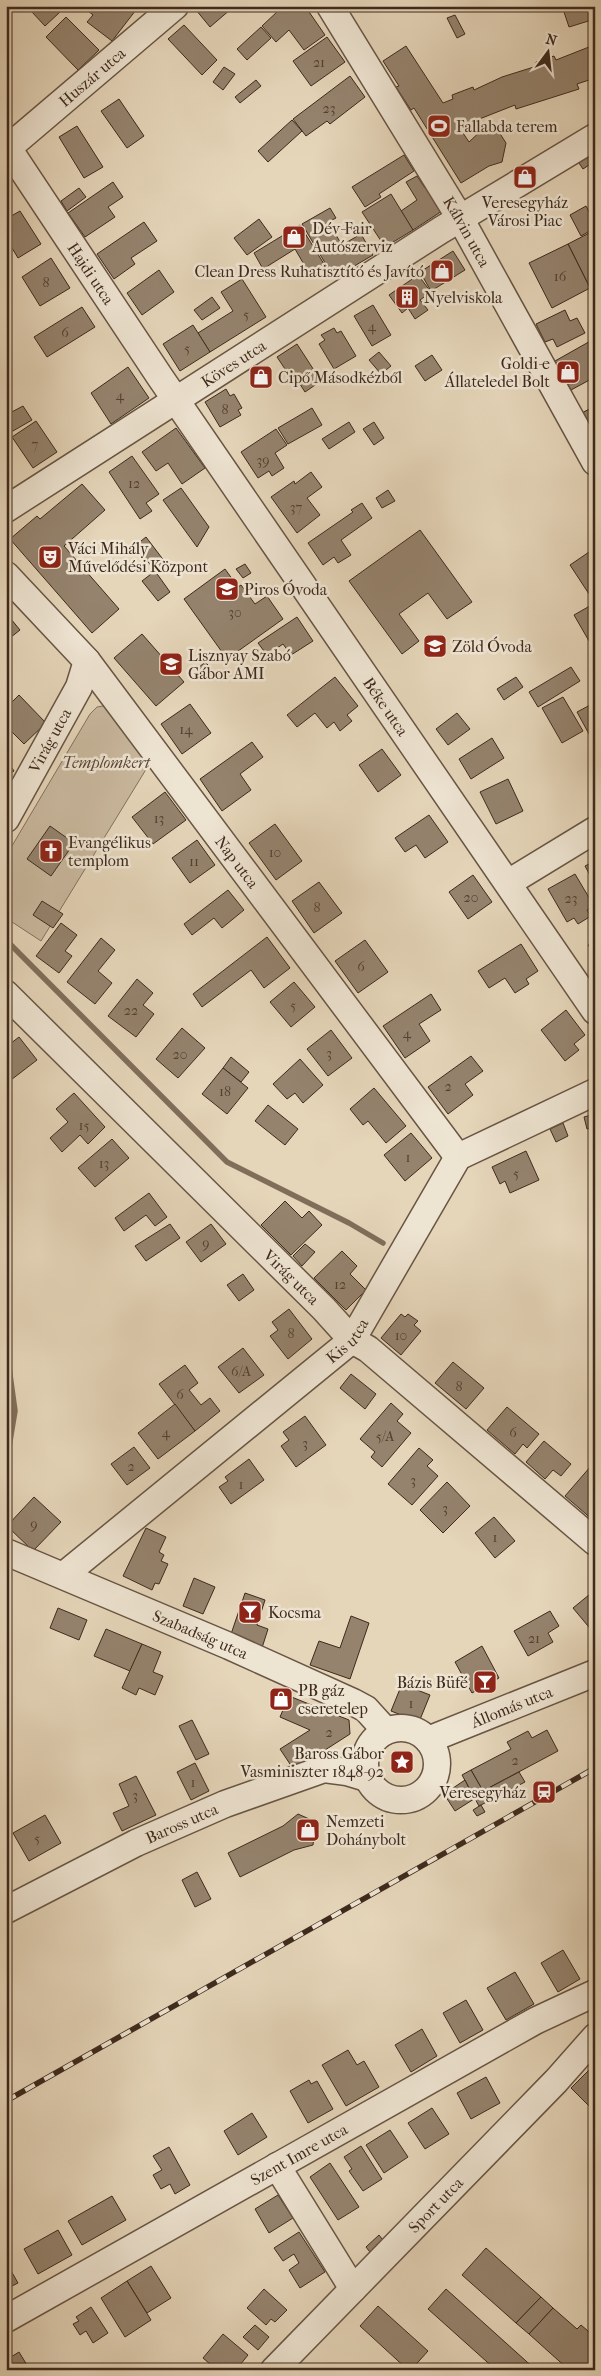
<svg xmlns="http://www.w3.org/2000/svg" width="601" height="2376" viewBox="0 0 601 2376" font-family="'IM FELL French Canon',serif">
<rect width="100%" height="100%" fill="#e5d5b9"/>
<filter id="stains"><feTurbulence type="fractalNoise" baseFrequency=".004" numOctaves="4"/><feColorMatrix values="0 0 0 0 .2 0 0 0 0 .09 0 0 0 0 .02 0 0 0 .5 -.17"/></filter>
<radialGradient id="worn" r=".72"><stop offset=".6" stop-color="#630" stop-opacity="0"/><stop offset="1" stop-color="#630" stop-opacity=".3"/></radialGradient>
<!-- green -->
<polygon fill="#c9b89e" stroke="#84715e" points="103,706 109,706 153,758 41,941 6,918 6,856 90,714 97,707"/>
<g fill="none" stroke-linecap="round" stroke-linejoin="round">
<!-- stream -->
<g stroke="#806e5b" stroke-width="5.5">
<polyline points="6,940 227,1162 349,1223 383,1243"/>
<polyline points="6,1346 15,1411 6,1465"/>
</g>
</g>
<!-- building -->
<g fill="#95836e" stroke="#3e2a1d">
<polygon points="36,6 54,6 60,12 45,26 31,11"/>
<polygon points="82,6 139,6 112,41 87,22 93,15"/>
<polygon points="201,6 228,6 231,9 210,27 196,10"/>
<polygon points="279,6 305,6 325,35 304,50 289,30 276,42 262,26 279,10 277,7"/>
<polygon points="562,6 595,6 595,19 569,27"/>
<polygon points="455,15 465,34 457,38 447,18"/>
<polygon points="66,17 99,50 78,70 46,37"/>
<polygon points="184,25 217,60 202,75 168,39"/>
<polygon points="261,27 271,38 247,60 237,49"/>
<polygon points="327,37 345,62 311,86 293,61"/>
<polygon points="594,45 595,78 577,84 579,89 516,109 515,105 459,127 469,142 484,128 497,129 506,143 502,162 489,166 461,183 414,108 411,110 396,87 399,86 383,61 406,46 443,103 453,99 452,95 473,87 474,90 502,77 537,66 536,62 554,56 556,60"/>
<polygon points="224,67 235,74 223,90 213,82"/>
<polygon points="350,76 365,97 330,124 327,121 306,136 293,119"/>
<polygon points="256,80 261,86 240,103 235,97"/>
<polygon points="119,99 144,136 127,148 101,111"/>
<polygon points="292,120 302,131 268,162 258,151"/>
<polygon points="77,126 103,167 84,178 59,137"/>
<polygon points="595,148 595,161 583,169 577,160"/>
<polygon points="404,155 414,171 379,194 381,197 365,207 352,187"/>
<polygon points="417,176 425,188 430,185 445,209 413,230 401,211 417,200 406,182"/>
<polygon points="113,182 123,197 108,207 115,217 85,237 68,213"/>
<polygon points="6,188 12,197 6,201"/>
<polygon points="79,188 86,197 67,211 61,201"/>
<polygon points="391,194 413,230 385,247 362,212"/>
<polygon points="6,202 11,211 6,214"/>
<polygon points="586,206 595,223 595,228 581,236 570,215"/>
<polygon points="330,208 336,218 328,222 342,245 361,234 373,255 334,278 302,224"/>
<polygon points="20,211 41,244 18,258 12,248 6,250 6,219"/>
<polygon points="259,219 272,237 247,255 234,238"/>
<polygon points="144,222 157,241 131,258 135,264 114,279 97,254"/>
<polygon points="300,225 324,264 309,273 295,249 263,269 254,253"/>
<polygon points="595,230 595,286 590,288 568,244"/>
<polygon points="568,244 590,288 552,308 529,263"/>
<polygon points="453,251 465,270 431,291 420,272"/>
<polygon points="51,258 70,288 40,306 22,277"/>
<polygon points="159,270 174,292 142,315 127,293"/>
<polygon points="418,275 431,292 420,300 428,310 415,319 408,308 402,313 389,295"/>
<polygon points="242,279 266,317 210,352 198,333 233,311 221,292"/>
<polygon points="212,297 220,308 202,320 194,310"/>
<polygon points="373,305 391,335 372,346 354,316"/>
<polygon points="82,307 95,327 47,357 34,337"/>
<polygon points="565,310 570,321 577,318 585,333 557,347 553,339 545,342 536,324"/>
<polygon points="193,325 210,352 180,371 163,344"/>
<polygon points="334,328 337,333 341,331 356,356 334,369 319,344 325,340 321,335"/>
<polygon points="594,339 595,377 571,390 555,361"/>
<polygon points="297,344 321,381 305,392 291,370 287,372 277,357"/>
<polygon points="379,352 391,366 381,374 369,360"/>
<polygon points="432,355 442,370 425,381 415,366"/>
<polygon points="128,367 149,398 111,424 91,393"/>
<polygon points="261,367 270,382 261,387 252,373"/>
<polygon points="226,389 230,396 234,394 242,408 238,410 241,415 220,427 205,402"/>
<polygon points="23,406 32,420 6,435 6,415"/>
<polygon points="595,406 595,440 578,415"/>
<polygon points="312,408 322,425 288,444 278,428"/>
<polygon points="36,421 57,452 33,468 12,437"/>
<polygon points="349,422 355,432 329,449 322,439"/>
<polygon points="374,422 384,438 374,445 363,429"/>
<polygon points="176,428 205,468 182,484 168,463 156,471 142,452"/>
<polygon points="276,429 287,445 275,453 284,468 272,476 269,471 258,478 241,452"/>
<polygon points="132,456 159,494 146,503 152,511 140,519 109,472"/>
<polygon points="311,472 322,487 307,498 320,515 297,533 271,497 294,481 295,484"/>
<polygon points="82,484 105,510 64,546 119,609 92,633 10,539 37,516 40,519"/>
<polygon points="181,488 209,527 197,547 163,500"/>
<polygon points="388,490 395,501 382,508 376,498"/>
<polygon points="362,503 372,518 341,540 351,555 338,563 334,557 323,565 308,543 353,512 351,510"/>
<polygon points="420,530 472,602 447,619 428,593 399,614 419,641 402,654 349,581"/>
<polygon points="146,537 168,566 157,574 136,545"/>
<polygon points="595,548 595,590 589,594 570,565"/>
<polygon points="245,564 251,573 243,578 236,569"/>
<polygon points="225,569 238,587 241,585 255,604 267,596 283,619 227,659 184,599"/>
<polygon points="155,571 170,592 158,601 142,581"/>
<polygon points="595,603 595,638 589,641 574,615"/>
<polygon points="6,613 20,630 6,641"/>
<polygon points="297,617 313,641 291,655 283,644 267,655 258,643"/>
<polygon points="142,634 184,682 156,706 114,658"/>
<polygon points="205,662 213,670 203,680 195,671"/>
<polygon points="571,667 580,681 538,707 529,692"/>
<polygon points="335,677 358,706 347,715 352,721 340,731 334,722 327,728 315,713 297,727 287,715"/>
<polygon points="516,677 523,687 504,700 497,689"/>
<polygon points="19,695 46,723 24,744 6,726 6,708"/>
<polygon points="563,697 583,731 562,743 542,708"/>
<polygon points="594,703 595,731 589,734 577,712"/>
<polygon points="190,704 211,733 182,754 161,724"/>
<polygon points="457,713 470,729 448,745 436,729"/>
<polygon points="492,738 504,758 471,779 459,759"/>
<polygon points="252,742 263,757 240,774 251,790 222,811 200,779"/>
<polygon points="382,749 401,775 378,792 359,765"/>
<polygon points="6,759 14,771 6,776"/>
<polygon points="508,779 523,811 496,824 480,792"/>
<polygon points="165,792 186,820 153,844 132,817"/>
<polygon points="429,815 448,842 425,858 416,845 405,852 395,838"/>
<polygon points="275,824 302,861 276,880 249,843"/>
<polygon points="50,826 74,843 51,876 27,859"/>
<polygon points="197,840 215,865 190,883 172,858"/>
<polygon points="595,861 595,875 591,877 585,866"/>
<polygon points="575,874 594,906 587,910 591,916 578,924 574,918 567,922 548,889"/>
<polygon points="473,875 492,902 468,919 449,892"/>
<polygon points="319,882 342,913 314,933 292,901"/>
<polygon points="228,890 244,910 222,928 214,918 192,935 184,924"/>
<polygon points="42,901 63,914 53,928 33,915"/>
<polygon points="61,923 77,935 65,951 72,956 59,973 36,956"/>
<polygon points="267,937 290,968 264,988 251,970 202,1007 193,994"/>
<polygon points="101,938 115,950 98,971 112,983 95,1004 67,982"/>
<polygon points="365,940 388,972 358,993 335,961"/>
<polygon points="595,941 595,956 588,945"/>
<polygon points="521,944 538,971 526,979 529,984 515,993 505,978 489,988 478,971"/>
<polygon points="137,979 153,993 143,1005 154,1014 136,1037 108,1016"/>
<polygon points="294,982 315,1007 291,1027 270,1002"/>
<polygon points="431,994 441,1010 419,1024 430,1041 405,1058 383,1026"/>
<polygon points="566,1010 585,1035 574,1044 579,1050 565,1061 541,1030"/>
<polygon points="182,1028 205,1048 178,1078 156,1059"/>
<polygon points="331,1030 352,1058 328,1076 307,1049"/>
<polygon points="19,1037 37,1060 7,1083 6,1047"/>
<polygon points="471,1056 483,1071 465,1084 473,1095 448,1114 428,1087"/>
<polygon points="231,1057 249,1072 241,1082 223,1068"/>
<polygon points="300,1059 323,1085 303,1103 295,1093 287,1099 273,1084"/>
<polygon points="223,1068 248,1088 227,1114 202,1094"/>
<polygon points="374,1088 406,1126 386,1143 368,1121 363,1125 350,1109"/>
<polygon points="74,1093 105,1127 88,1144 80,1135 62,1152 50,1138 68,1122 56,1109"/>
<polygon points="268,1105 298,1129 285,1145 255,1121"/>
<polygon points="595,1114 595,1134 594,1135 593,1128 587,1129 584,1117"/>
<polygon points="563,1123 568,1136 556,1142 550,1129"/>
<polygon points="411,1133 432,1158 405,1181 384,1155"/>
<polygon points="112,1139 129,1158 95,1187 78,1168"/>
<polygon points="526,1151 539,1180 510,1193 505,1181 500,1184 492,1167"/>
<polygon points="149,1193 167,1217 155,1226 146,1215 124,1231 115,1218"/>
<polygon points="285,1201 302,1218 309,1211 322,1225 291,1255 261,1225"/>
<polygon points="170,1224 180,1238 146,1261 135,1246"/>
<polygon points="211,1224 226,1244 201,1262 186,1242"/>
<polygon points="305,1244 315,1252 302,1266 293,1256"/>
<polygon points="342,1251 357,1266 350,1274 366,1290 346,1310 314,1278"/>
<polygon points="243,1274 254,1290 239,1301 227,1285"/>
<polygon points="289,1309 312,1339 288,1359 270,1336 278,1330 272,1322"/>
<polygon points="401,1314 405,1317 408,1314 418,1321 414,1325 421,1331 401,1355 381,1338"/>
<polygon points="243,1348 264,1375 239,1393 218,1367"/>
<polygon points="453,1362 484,1388 466,1409 435,1383"/>
<polygon points="185,1365 198,1383 189,1390 201,1405 210,1398 220,1411 195,1431 159,1384"/>
<polygon points="351,1374 376,1394 365,1409 340,1388"/>
<polygon points="391,1403 403,1414 397,1421 411,1433 382,1467 371,1457 375,1452 360,1439"/>
<polygon points="175,1404 195,1431 158,1459 138,1433"/>
<polygon points="507,1407 539,1434 527,1448 523,1444 515,1454 487,1430"/>
<polygon points="305,1416 326,1445 296,1467 281,1446 289,1440 283,1432"/>
<polygon points="544,1441 571,1464 561,1476 553,1470 545,1479 526,1462"/>
<polygon points="134,1447 150,1468 127,1485 111,1464"/>
<polygon points="419,1448 433,1460 427,1466 438,1476 412,1505 388,1484"/>
<polygon points="249,1459 264,1480 231,1504 219,1487 228,1481 225,1477"/>
<polygon points="591,1466 595,1469 595,1517 593,1520 565,1496"/>
<polygon points="447,1482 470,1506 443,1533 420,1510"/>
<polygon points="34,1497 61,1522 33,1551 7,1526"/>
<polygon points="494,1517 515,1541 495,1558 475,1533"/>
<polygon points="146,1528 166,1537 159,1552 164,1555 161,1561 168,1564 159,1584 155,1583 152,1590 123,1576"/>
<polygon points="194,1578 215,1587 203,1614 183,1606"/>
<polygon points="595,1590 595,1630 593,1632 573,1608"/>
<polygon points="245,1593 265,1600 257,1625 268,1629 261,1651 229,1640"/>
<polygon points="58,1608 87,1620 79,1640 50,1628"/>
<polygon points="550,1611 559,1626 548,1633 553,1642 528,1656 514,1631"/>
<polygon points="351,1616 369,1623 350,1679 310,1665 319,1641 340,1648"/>
<polygon points="106,1629 142,1644 130,1671 94,1656"/>
<polygon points="142,1644 161,1652 153,1672 163,1676 155,1695 139,1688 136,1695 122,1688"/>
<polygon points="482,1646 499,1678 472,1693 455,1662"/>
<polygon points="402,1684 430,1695 419,1722 391,1711"/>
<polygon points="289,1696 349,1720 350,1734 294,1770 280,1749 310,1730 280,1717"/>
<polygon points="192,1720 209,1754 196,1760 179,1726"/>
<polygon points="547,1730 558,1751 483,1791 471,1770 511,1749 507,1742 528,1731 532,1738"/>
<polygon points="195,1763 209,1791 191,1800 177,1772"/>
<polygon points="471,1770 483,1791 519,1772 525,1782 479,1806 462,1775"/>
<polygon points="136,1776 156,1815 122,1831 113,1813 129,1806 119,1784"/>
<polygon points="465,1780 474,1799 455,1811 444,1794"/>
<polygon points="481,1805 485,1812 477,1816 473,1810"/>
<polygon points="298,1814 316,1822 313,1845 294,1850 240,1877 228,1853 283,1826"/>
<polygon points="45,1815 61,1843 29,1861 13,1833"/>
<polygon points="197,1872 211,1899 195,1907 182,1880"/>
<polygon points="595,1932 595,1944 590,1935"/>
<polygon points="563,1950 580,1979 558,1992 541,1963"/>
<polygon points="515,1972 534,2004 506,2020 487,1988"/>
<polygon points="466,2000 483,2030 460,2043 443,2013"/>
<polygon points="422,2029 437,2056 411,2072 395,2045"/>
<polygon points="348,2050 357,2065 364,2061 379,2087 346,2106 322,2065"/>
<polygon points="595,2064 595,2112 571,2088"/>
<polygon points="486,2077 500,2103 471,2119 457,2093"/>
<polygon points="309,2080 311,2084 317,2081 333,2109 308,2123 290,2091"/>
<polygon points="432,2108 449,2134 425,2149 408,2123"/>
<polygon points="252,2113 267,2137 238,2155 224,2131"/>
<polygon points="390,2130 408,2157 384,2173 366,2145"/>
<polygon points="361,2146 382,2179 363,2191 349,2171 352,2169 344,2157"/>
<polygon points="169,2147 190,2185 175,2194 170,2184 161,2189 153,2175 162,2170 153,2156"/>
<polygon points="330,2163 359,2207 338,2220 310,2177"/>
<polygon points="278,2195 293,2218 269,2233 255,2209"/>
<polygon points="112,2196 126,2220 82,2245 68,2221"/>
<polygon points="58,2230 72,2255 38,2274 24,2249"/>
<polygon points="299,2232 325,2272 300,2288 289,2270 299,2263 294,2254 283,2261 274,2248"/>
<polygon points="379,2235 390,2249 373,2256 366,2247"/>
<polygon points="486,2248 541,2297 516,2323 462,2275"/>
<polygon points="6,2262 18,2283 6,2289"/>
<polygon points="151,2266 171,2298 147,2313 127,2281"/>
<polygon points="127,2281 151,2320 125,2337 101,2298"/>
<polygon points="264,2289 287,2310 275,2322 271,2319 266,2325 247,2308"/>
<polygon points="446,2289 536,2370 496,2370 428,2309"/>
<polygon points="541,2297 553,2308 529,2334 516,2323"/>
<polygon points="378,2306 428,2351 411,2370 408,2370 360,2326"/>
<polygon points="91,2307 108,2333 93,2343 86,2331 80,2335 73,2324 79,2321 76,2317"/>
<polygon points="553,2308 577,2329 581,2325 595,2337 595,2370 569,2370 529,2334"/>
<polygon points="255,2325 269,2337 258,2350 243,2337"/>
<polygon points="223,2334 248,2355 236,2370 217,2370 203,2358"/>
<polygon points="19,2352 30,2370 6,2370 6,2360"/>
</g>
<g fill="none" stroke-linecap="round" stroke-linejoin="round">
<!-- minor casing -->
<g stroke="#685544" stroke-width="29">
<g id="minor">
<path id="s1" d="M330,6L460,218L595,462"/>
<path id="s2" d="M6,145L160,377L595,1011"/>
<path id="s3" d="M8,148L175,6"/>
<path id="s4" d="M6,509L441,230L595,137"/>
<path id="s5" d="M6,575L87,661L458,1157"/>
<path id="s6" d="M6,819L79,687L87,661"/>
<polyline points="508,883 595,830"/>
<path id="s7" d="M6,994L324,1309L352,1340L368,1349L595,1542"/>
<path id="s8" d="M6,1552L229,1646L353,1702L366,1709L386,1731"/>
<path id="s9" d="M64,1575L352,1340L458,1157L595,1092"/>
<circle cx="401" cy="1764" r="36"/>
<path id="s10" d="M428,1740L595,1673"/>
<path id="s11" d="M6,1910L136,1843L225,1804L324,1769L347,1772L367,1778"/>
<polyline points="277,2166 353,2289"/>
<path id="s12" d="M6,2319L535,2021L595,1993"/>
<path id="s13" d="M274,2370L556,2081L595,2037"/>
</g>
</g>
<!-- minor -->
<use href="#minor" stroke="#eee4d2" stroke-width="26"/>
<!-- rail casing -->
<g stroke="#3e2a1d" stroke-width="5.5">
<polyline id="rail" points="6,2101 595,1768"/>
</g>
<!-- rail -->
<use href="#rail" stroke="#eee4d2" stroke-width="4" stroke-dasharray="11" stroke-linecap="butt"/>
</g>
<!-- icons -->
<defs>
<g id="stadium-square" transform="scale(1.25)"><rect x="-9" y="-9" width="18" height="18" rx="4" fill="#8f2418" stroke="#eee4d2"/><path d="M0-5a6.5 5 0 1 0 0 10a6.5 5 0 1 0 0-10ZM-3.5-1.8h7v3.6h-7Z" fill="#fff"/></g>
<g id="shop-square" transform="scale(1.25)"><rect x="-9" y="-9" width="18" height="18" rx="4" fill="#8f2418" stroke="#eee4d2"/><path d="M-5-2.5h2.3a2.7 3.5 0 0 1 5.4 0H5L5.5 6h-11ZM-1.5-2.5h3a1.5 2.3 0 0 0-3 0Z" fill="#fff"/></g>
<g id="building-square" transform="scale(1.25)"><rect x="-9" y="-9" width="18" height="18" rx="4" fill="#8f2418" stroke="#eee4d2"/><path d="M-4-6H4V6H1V3H-1V6H-4ZM-2.5-4.3h1.7v1.8h-1.7ZM.8-4.3h1.7v1.8H.8ZM-2.5-1h1.7V.8h-1.7ZM.8-1h1.7V.8H.8Z" fill="#fff"/></g>
<g id="theatre-square" transform="scale(1.25)"><rect x="-9" y="-9" width="18" height="18" rx="4" fill="#8f2418" stroke="#eee4d2"/><path d="M-5-5.5Q0-4 5-5.5V0Q5 5 0 6Q-5 5-5 0ZM-3.3-2.5H-1v1.5H-3.3ZM1-2.5H3.3v1.5H1ZM-2.8 1Q0 5.5 2.8 1Z" fill="#fff"/></g>
<g id="school-square" transform="scale(1.25)"><rect x="-9" y="-9" width="18" height="18" rx="4" fill="#8f2418" stroke="#eee4d2"/><path d="M0-5L7-2L0 1L-7-2ZM-4 1L0 2.5L4 1V4Q0 6-4 4Z" fill="#fff"/></g>
<g id="church-square" transform="scale(1.25)"><rect x="-9" y="-9" width="18" height="18" rx="4" fill="#8f2418" stroke="#eee4d2"/><path d="M-1.2-6h2.4v3.5h3.3v2.4h-3.3V6h-2.4V-.1h-3.3v-2.4h3.3Z" fill="#fff"/></g>
<g id="bar-square" transform="scale(1.25)"><rect x="-9" y="-9" width="18" height="18" rx="4" fill="#8f2418" stroke="#eee4d2"/><path d="M-6-5H6L.8 .8V4.5H3.5V6h-7V4.5H-.8V.8Z" fill="#fff"/></g>
<g id="sight-square" transform="scale(1.25)"><rect x="-9" y="-9" width="18" height="18" rx="4" fill="#8f2418" stroke="#eee4d2"/><path d="M0-6L1.8-2.2L6-1.7L2.9 1.2L3.7 5.4L0 3.3L-3.7 5.4L-2.9 1.2L-6-1.7L-1.8-2.2Z" fill="#fff"/></g>
<g id="station-square" transform="scale(1.25)"><rect x="-9" y="-9" width="18" height="18" rx="4" fill="#8f2418" stroke="#eee4d2"/><path d="M-3-6H3Q5-6 5-4V2Q5 4 3 4L4.5 6H3L1.5 4h-3L-3 6H-4.5L-3 4Q-5 4-5 2V-4Q-5-6-3-6ZM-3.5-4v3h7v-3ZM-3.5 1v1.5H-2V1ZM2 1v1.5H3.5V1Z" fill="#fff"/></g>
</defs>
<g fill-rule="evenodd">
<use href="#stadium-square" x="439" y="126"/>
<use href="#shop-square" x="525" y="177"/>
<use href="#shop-square" x="294" y="237"/>
<use href="#shop-square" x="442" y="271"/>
<use href="#building-square" x="407" y="297"/>
<use href="#shop-square" x="568" y="372"/>
<use href="#shop-square" x="261" y="377"/>
<use href="#theatre-square" x="50" y="557"/>
<use href="#school-square" x="227" y="589"/>
<use href="#school-square" x="435" y="646"/>
<use href="#school-square" x="171" y="664"/>
<use href="#church-square" x="51" y="851"/>
<use href="#bar-square" x="250" y="1612"/>
<use href="#bar-square" x="485" y="1682"/>
<use href="#shop-square" x="281" y="1699"/>
<use href="#sight-square" x="402" y="1762"/>
<use href="#station-square" x="544" y="1792"/>
<use href="#shop-square" x="308" y="1830"/>
</g>
<g text-anchor="middle" dominant-baseline="central" stroke-width="5" stroke-linejoin="round" paint-order="stroke">
<!-- number labels -->
<g font-size="14" fill="#544031">
<text x="319" y="62">21</text>
<text x="329" y="108">23</text>
<text x="560" y="276">16</text>
<text x="46" y="282">8</text>
<text x="246" y="314">5</text>
<text x="372" y="326">4</text>
<text x="65" y="332">6</text>
<text x="187" y="348">5</text>
<text x="120" y="395">4</text>
<text x="225" y="409">8</text>
<text x="35" y="444">7</text>
<text x="263" y="460">39</text>
<text x="134" y="483">12</text>
<text x="296" y="507">37</text>
<text x="235" y="612">30</text>
<text x="186" y="729">14</text>
<text x="159" y="818">13</text>
<text x="275" y="852">10</text>
<text x="194" y="861">11</text>
<text x="471" y="897">20</text>
<text x="571" y="898">23</text>
<text x="317" y="907">8</text>
<text x="361" y="966">6</text>
<text x="293" y="1005">5</text>
<text x="131" y="1010">22</text>
<text x="407" y="1033">4</text>
<text x="329" y="1053">3</text>
<text x="180" y="1054">20</text>
<text x="448" y="1086">2</text>
<text x="225" y="1091">18</text>
<text x="84" y="1125">15</text>
<text x="408" y="1157">1</text>
<text x="104" y="1163">13</text>
<text x="516" y="1173">5</text>
<text x="206" y="1243">9</text>
<text x="340" y="1284">12</text>
<text x="291" y="1333">8</text>
<text x="401" y="1335">10</text>
<text x="241" y="1371">6/A</text>
<text x="459" y="1386">8</text>
<text x="180" y="1394">6</text>
<text x="166" y="1432">4</text>
<text x="513" y="1432">6</text>
<text x="385" y="1436">5/A</text>
<text x="305" y="1443">3</text>
<text x="131" y="1466">2</text>
<text x="413" y="1480">3</text>
<text x="241" y="1484">1</text>
<text x="445" y="1508">3</text>
<text x="34" y="1524">9</text>
<text x="495" y="1537">1</text>
<text x="534" y="1638">21</text>
<text x="411" y="1703">1</text>
<text x="329" y="1732">2</text>
<text x="515" y="1760">2</text>
<text x="193" y="1782">1</text>
<text x="135" y="1795">3</text>
<text x="37" y="1838">5</text>
</g>
<!-- street labels -->
<g font-size="16" fill="#3e2a1d" stroke="#eee4d2">
<text stroke="none"><textPath href="#s3" startOffset="110">Huszár utca</textPath></text>
<text stroke="none"><textPath href="#s1" startOffset="264">Kálvin utca</textPath></text>
<text stroke="none"><textPath href="#s2" startOffset="154">Hajdi utca</textPath></text>
<text stroke="none"><textPath href="#s4" startOffset="270">Köves utca</textPath></text>
<text stroke="none"><textPath href="#s2" startOffset="678">Béke utca</textPath></text>
<text stroke="none"><textPath href="#s6" startOffset="90">Virág utca</textPath></text>
<text stroke="none"><textPath href="#s5" startOffset="369">Nap utca</textPath></text>
<text stroke="none"><textPath href="#s7" startOffset="402">Virág utca</textPath></text>
<text stroke="none"><textPath href="#s9" startOffset="368">Kis utca</textPath></text>
<text stroke="none"><textPath href="#s8" startOffset="211">Szabadság utca</textPath></text>
<text stroke="none"><textPath href="#s10" startOffset="90">Állomás utca</textPath></text>
<text stroke="none"><textPath href="#s11" startOffset="196">Baross utca</textPath></text>
<text stroke="none"><textPath href="#s12" startOffset="336">Szent Imre utca</textPath></text>
<text stroke="none"><textPath href="#s13" startOffset="231">Sport utca</textPath></text>
</g>
<!-- poi labels -->
<g font-size="16" fill="#3e2a1d" stroke="#eee4d2" text-anchor="start">
<text x="456" y="126">Fallabda terem</text>
<text x="525" y="202" text-anchor="middle">Veresegyház<tspan x="525" dy="18">Városi Piac</tspan></text>
<text x="312" y="228">Dév-Fair<tspan x="312" dy="18">Autószerviz</tspan></text>
<text x="424" y="271" text-anchor="end">Clean Dress Ruhatisztító és Javító</text>
<text x="424" y="297">Nyelviskola</text>
<text x="550" y="363" text-anchor="end">Goldi-e<tspan x="550" dy="18">Állateledel Bolt</tspan></text>
<text x="278" y="377">Cipő Másodkézből</text>
<text x="68" y="548">Váci Mihály<tspan x="68" dy="18">Művelődési Központ</tspan></text>
<text x="244" y="589">Piros Óvoda</text>
<text x="452" y="646">Zöld Óvoda</text>
<text x="188" y="655">Lisznyay Szabó<tspan x="188" dy="18">Gábor AMI</tspan></text>
<text x="68" y="842">Evangélikus<tspan x="68" dy="18">templom</tspan></text>
<text x="268" y="1612">Kocsma</text>
<text x="468" y="1682" text-anchor="end">Bázis Büfé</text>
<text x="298" y="1690">PB gáz<tspan x="298" dy="18">cseretelep</tspan></text>
<text x="384" y="1753" text-anchor="end">Baross Gábor<tspan x="384" dy="18">Vasminiszter 1848-92</tspan></text>
<text x="526" y="1792" text-anchor="end">Veresegyház</text>
<text x="326" y="1821">Nemzeti<tspan x="326" dy="18">Dohánybolt</tspan></text>
</g>
<!-- park labels -->
<g font-size="16" font-style="italic" fill="#5a4637" stroke="#eee4d2">
<text x="106" y="762">Templomkert</text>
</g>
</g>
<!-- margin -->
<rect width="601" height="2376" fill="none" stroke="#e5d5b9" stroke-width="25"/>
<rect x="8" y="8" width="586" height="2361" fill="none" stroke="#3e2a1d" stroke-width="2.5"/>
<rect x="12" y="12" width="576" height="2351" fill="none" stroke="#3e2a1d"/>
<!-- north arrow -->
<g transform="translate(548 52) rotate(15)" stroke="#eee4d2" stroke-width="4" paint-order="stroke">
<path d="M0-4L9 19L0 12L-9 19Z" fill="#3e2a1d"/>
<text y="-8" font-size="14" font-weight="bold" text-anchor="middle" fill="#3e2a1d">N</text>
</g>
<rect width="100%" height="100%" filter="url(#stains)"/>
<rect width="100%" height="100%" fill="url(#worn)"/>
</svg>
